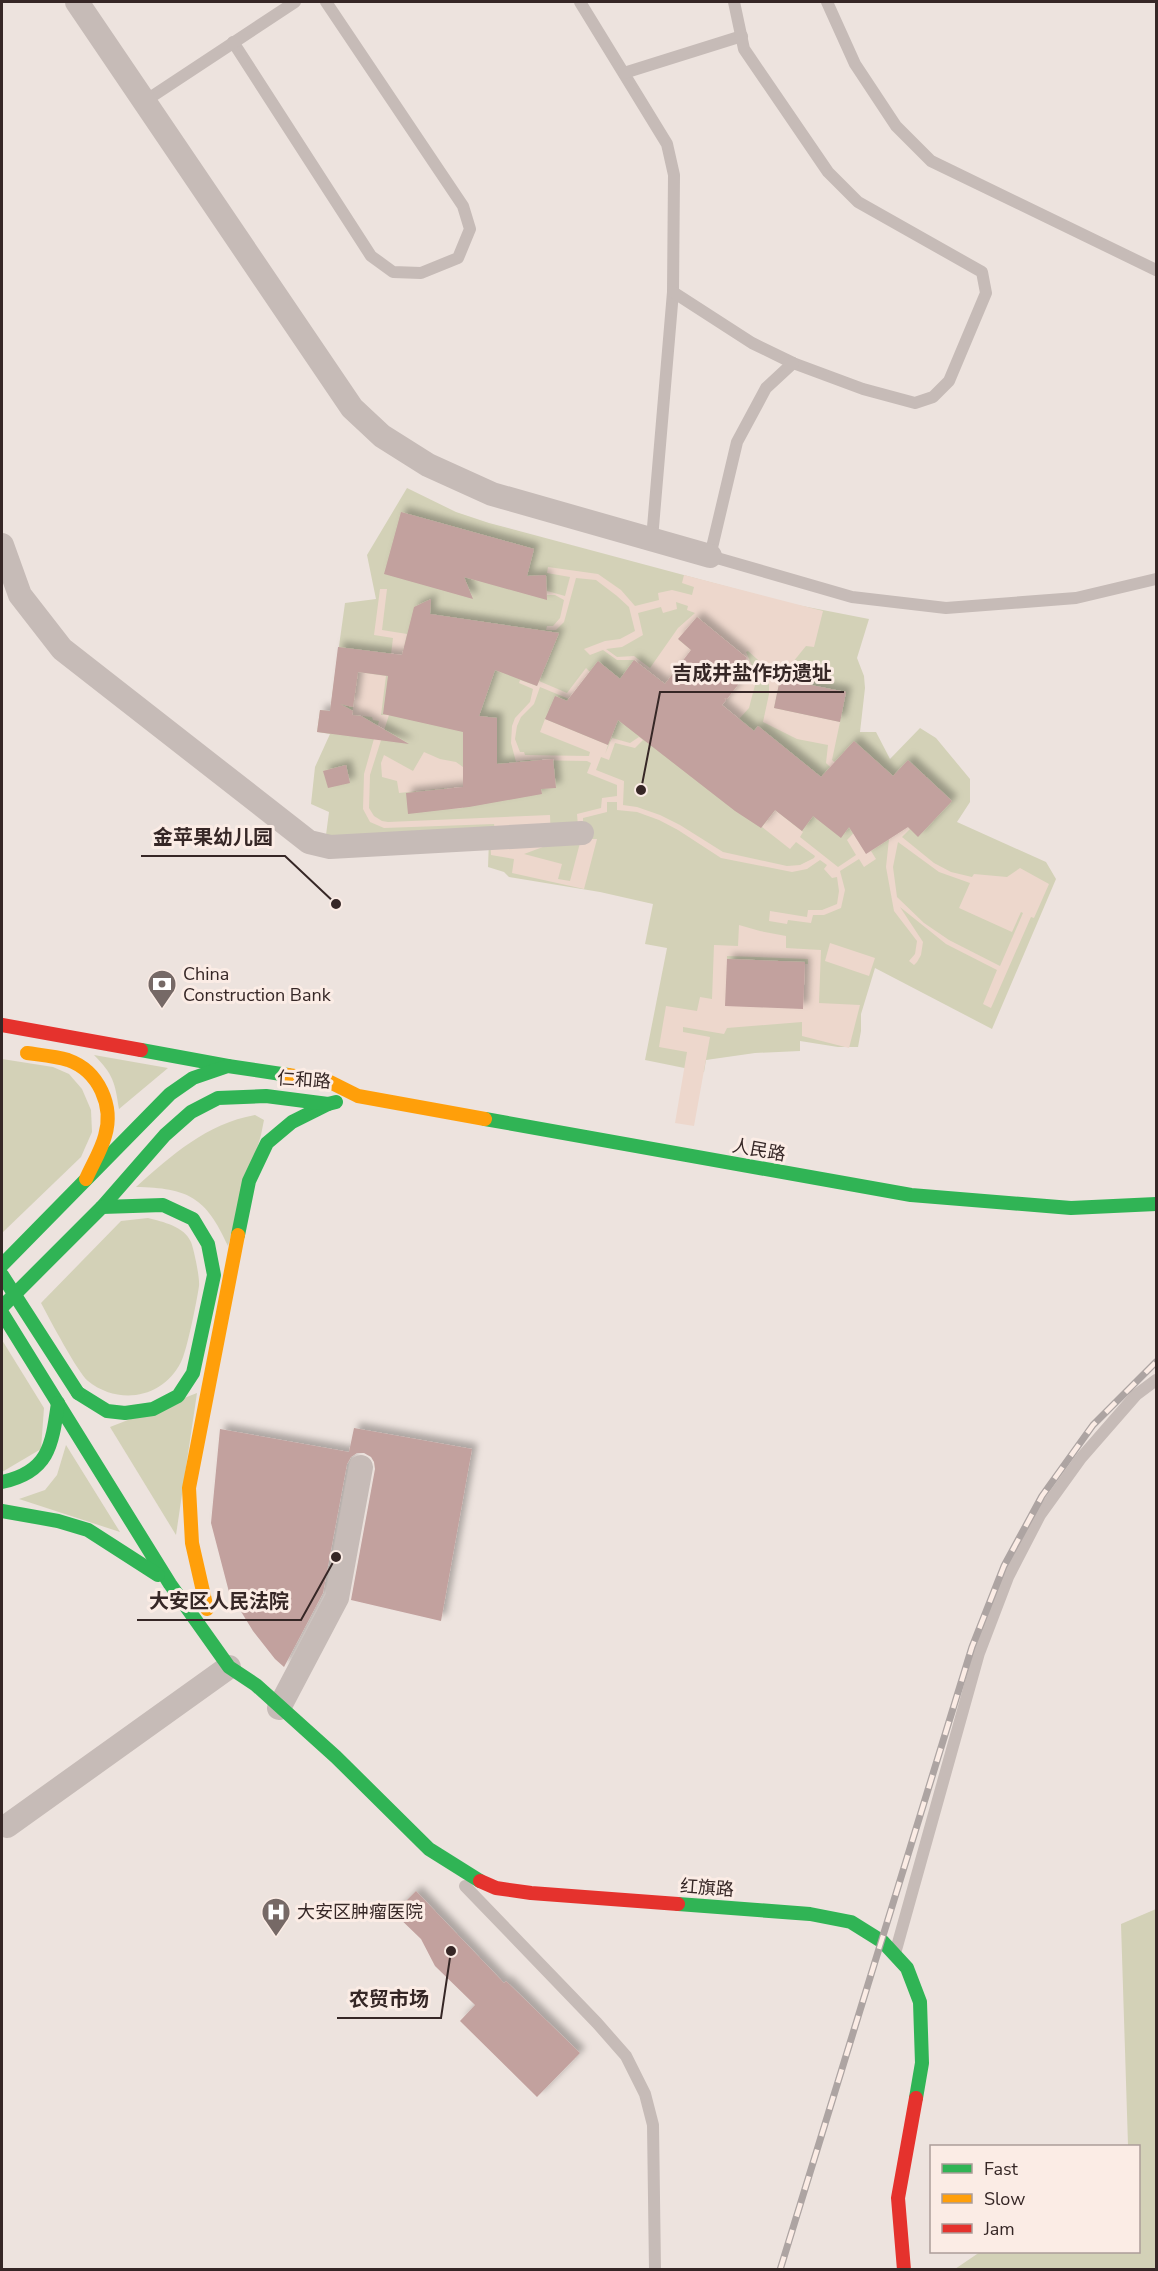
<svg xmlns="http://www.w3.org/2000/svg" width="1158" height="2271" viewBox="0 0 1158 2271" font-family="'Nunito Sans','Noto Sans SC',sans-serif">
<defs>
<filter id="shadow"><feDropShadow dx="5.5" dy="-5.5" stdDeviation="3" flood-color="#0004"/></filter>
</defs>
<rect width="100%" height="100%" fill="#ede3de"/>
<!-- green -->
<g fill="#d3d1b7">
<polygon points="407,488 456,512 489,523 792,604 869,619 857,658 864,676 865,688 860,732 876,732 890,759 920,728 936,738 970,779 970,802 957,822 1046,862 1056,879 992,1029 875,968 861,1014 861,1031 858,1047 838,1047 800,1041 800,1051 755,1053 706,1060 704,1072 645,1060 667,948 645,944 653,904 600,892 509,877 504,872 488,867 489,840 326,835 329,812 311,804 315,767 330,734 317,732 320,710 330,711 345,603 376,599 367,555"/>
<path d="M94,1055L168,1068L119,1109C115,1082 113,1074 94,1055Z"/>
<polygon points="2,1059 53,1067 69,1074 82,1089 91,1110 92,1132 81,1157 2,1233"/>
<path d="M255,1115L264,1120L261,1135L228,1246C206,1197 188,1188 136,1187C172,1155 206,1124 255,1115Z"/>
<path d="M148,1218C163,1222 184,1226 191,1242C194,1250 200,1278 199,1286C197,1300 187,1351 181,1362C163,1398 119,1406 88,1381C78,1373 49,1318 41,1303L121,1221Z"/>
<polygon points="2,1340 44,1408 41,1449 2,1472"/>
<polygon points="197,1393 176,1535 110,1427"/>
<polygon points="66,1445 120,1532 19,1499 45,1490 57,1475"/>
<polygon points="1156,1909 1156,2269 955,2269 980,2252 1138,2252 1138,2146 1125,2146 1128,2145 1121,1924"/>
</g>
<!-- plaza -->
<g fill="#edd7cc" fill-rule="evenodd">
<path d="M548,567L598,574L621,590L635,606L659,600L658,593L672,590L692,595L694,587L682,583L684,575L823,611L814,647L806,646L780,678L774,708L840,722L832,760L910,829L902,837L934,863L951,872L972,877L974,874L1007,877L1020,868L1049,884L1034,918L1031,917L991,1008L983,1004L997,970L946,944L900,907L923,942L921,955L917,962L914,965L909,961L915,954L917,941L894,911L886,867L889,839L866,854L871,851L876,859L864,867L859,859L840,871L845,890L841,908L824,915H813L811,923L788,920L787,924L769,921L770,911L807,917L808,910H822L837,904L839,891L837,877L832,878L824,869L827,865L820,860L807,869L792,872L721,858L678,830L659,820L637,812L617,810V802H607V812L583,818V826H578L577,814L601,808L602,798L617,796V785L587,773L591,763L587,761L526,760L516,762L511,743L512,726L515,718L530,702L533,689L519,683L520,680L537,686L539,681L567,693L586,668L590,672L569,699L540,687L534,704L521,717L517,726L515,739L520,752H524L525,755L589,756L590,752L540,732L545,719L608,745L605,754L612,738L630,743L639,737L643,740L635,748L615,743L609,760L601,757L596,770L624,781L623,805L637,807L660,815L680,825L723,852L787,866L800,865L814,858L815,856L796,842L790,849L762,827L775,810L803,832L800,837L838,867L856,855L847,840L866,820L847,783L826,763L828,745L797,739L763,722L769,694V678L766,667L748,651L746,652L753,668L755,685L749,708L739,719L676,669L665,684L634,660H617L603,650L590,655L584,649L605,641L620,639L635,631L629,607L617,596L596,580L576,578L564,622L556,630H546L547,626H553L560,618L564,600L555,595H547V591L565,596L570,577L547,573ZM676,602L688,606L687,610L695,613L678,628L650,668L634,656L617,657L606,649L622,647L643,635L638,613L661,607L663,613L677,609ZM697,617L746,658L739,667L747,674L736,687L679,640ZM898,842L939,872L970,883L959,908L1012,932L1021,912L1023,913L1000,966L949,940L924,923L897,897L893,867Z"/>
<polygon points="380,589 387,589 382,630 407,634 398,672 389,671 393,638 374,635"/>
<polygon points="358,672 386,676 381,715 389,715 370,775 369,808 374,816 382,821 388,822 550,815 551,844 524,854 562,864 558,879 570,881 581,839 597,839 584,889 512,873 514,859 491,855 490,831 495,831 494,824 384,828 370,822 363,809 364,774 379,721 373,720 372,717 352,715"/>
<polygon points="424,752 440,759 456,762 463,767 463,808 449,809 447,788 399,793 397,781 382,777 381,763 384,755 413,771"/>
<path d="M739,925L760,931L786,936V948L821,950L819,1003L860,1005L849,1048L802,1036V1022L727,1028L724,1034L683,1027V1032L710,1037L694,1126L675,1123L687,1052L659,1047L666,1006L697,1011L700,997L712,999L714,945L738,946ZM727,956L808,959V964L727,961Z"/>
<polygon points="830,943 875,958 869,976 825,961"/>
</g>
<!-- building -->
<g fill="#c2a19e" filter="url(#shadow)">
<polygon points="401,512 534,549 527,576 546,575 547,600 464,577 473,599 384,574"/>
<polygon points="431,599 430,614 559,633 537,686 495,670 479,716 497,718 497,764 553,759 556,788 541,789 542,794 469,807 408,814 406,793 463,787 463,732 383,714 388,676 358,672 353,707 340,704 353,711 352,715 361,716 409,744 317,732 320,710 330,711 338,647 402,655 414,607"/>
<polygon points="697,617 747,658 739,667 747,673 727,699 724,698 726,700 722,705 754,731 758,726 821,777 854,741 893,776 908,760 952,801 918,837 908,827 866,854 849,827 841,838 813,816 802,831 775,810 761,828 735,811 618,720 608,745 545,719 555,696 567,701 598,661 620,679 634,660 665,684 691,650 678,639"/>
<polygon points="780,679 846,692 840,722 774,708"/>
<polygon points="346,765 350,783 328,788 323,771"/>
<polygon points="727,959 805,962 803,1009 725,1006"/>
<polygon points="354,1428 472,1449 441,1621 351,1600 375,1469 374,1462 371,1457 364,1453 357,1453 351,1457 347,1464 323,1593 284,1667 275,1659 253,1631 229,1592 211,1523 220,1429 349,1452"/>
<polygon points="416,1891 504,1983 506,1981 580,2053 537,2097 460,2021 475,2005 435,1966 421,1939 394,1913"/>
</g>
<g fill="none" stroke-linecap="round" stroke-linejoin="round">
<!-- lane -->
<g stroke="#c6bbb7" stroke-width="12">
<polyline points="580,2 667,144 674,175 673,292 652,539"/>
<polyline points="827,2 855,64 896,126 931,161 1156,270"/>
<polyline points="233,42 371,256 393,272 421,273 458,258 470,229 463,206 326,2"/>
<polyline points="624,73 742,36"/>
<polyline points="145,101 295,2"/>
<polyline points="673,292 752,343 793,363 863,389 915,403 933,397 949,381 986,293 982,272 858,202 828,172 744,49 734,2"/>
<polyline points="793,363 766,388 737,442 710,556 852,597 946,608 1076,598 1156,579"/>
<polyline points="465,1886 597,2023 626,2056 645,2094 653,2125 655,2270"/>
<polyline points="896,1950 979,1653 1008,1577 1040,1515 1081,1458 1136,1395 1156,1380"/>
</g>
<!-- street -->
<g stroke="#c6bbb7" stroke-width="24">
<polyline points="77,2 352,408 382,436 428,465 492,494 710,556"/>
<polyline points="2,545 20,595 62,649 309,842 330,847 582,833"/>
<polyline points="279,1708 337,1598 361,1467"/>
<polyline points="7,1826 229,1667"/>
</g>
<!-- fast -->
<g stroke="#30b455" stroke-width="14">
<polyline points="141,1050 228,1066"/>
<polyline points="485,1119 911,1195 1071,1208 1156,1204"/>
<polyline points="238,1235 249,1181 267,1143 292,1122 328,1104"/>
<polyline points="2,1265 170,1094 193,1078 228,1066 288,1075"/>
<polyline points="2,1307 102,1207 165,1135 191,1112 218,1098 266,1096 328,1104 336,1102"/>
<polyline points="2,1313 170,1584 229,1667 256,1685 336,1757 429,1849 480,1881"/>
<polyline points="78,1393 107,1411 125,1413 153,1409 178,1396 193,1373 214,1275 208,1244 193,1219 163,1205 102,1207"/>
<path d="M2,1482C49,1472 52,1445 58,1403"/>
<polyline points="2,1511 58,1521 88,1530 158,1575"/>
<polyline points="678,1904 810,1914 851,1922 883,1942 907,1968 920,2002 922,2063 916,2098"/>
</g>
<!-- slow -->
<g stroke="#ff9f0a" stroke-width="14">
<path d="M27,1053C41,1055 55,1056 68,1060C99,1071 114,1106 105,1136C101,1151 92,1165 86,1179"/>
<polyline points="288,1075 328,1081 358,1096 485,1119"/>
<polyline points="207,1609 192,1543 189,1488 238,1235"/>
</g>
<!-- jam -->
<g stroke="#e5322d" stroke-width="14">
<polyline points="2,1025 141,1050"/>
<polyline points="480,1881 496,1888 531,1893 678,1904"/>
<polyline points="904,2270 898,2198 916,2098"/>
</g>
<!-- rail casing -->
<g stroke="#ada4a2" stroke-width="7">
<polyline id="rail" points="780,2270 972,1647 1004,1566 1042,1496 1093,1425 1156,1362"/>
</g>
<!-- rail -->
<use href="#rail" stroke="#fbece5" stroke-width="4.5" stroke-dasharray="14" stroke-linecap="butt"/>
<!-- fast-bridge -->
<polyline stroke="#30b455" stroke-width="14" points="2,1275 78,1393"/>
</g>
<!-- icons -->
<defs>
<g id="bank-pin" transform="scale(1.5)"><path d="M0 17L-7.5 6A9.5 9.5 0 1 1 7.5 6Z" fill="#766966" stroke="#fbece5"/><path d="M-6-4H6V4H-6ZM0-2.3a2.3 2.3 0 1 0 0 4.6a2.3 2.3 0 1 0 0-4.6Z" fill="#fff"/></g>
<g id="hospital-pin" transform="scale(1.5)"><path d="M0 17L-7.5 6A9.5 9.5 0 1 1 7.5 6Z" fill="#766966" stroke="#fbece5"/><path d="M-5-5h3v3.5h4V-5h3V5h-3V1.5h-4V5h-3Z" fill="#fff"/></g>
</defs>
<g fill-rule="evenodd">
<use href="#bank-pin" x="162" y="984"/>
<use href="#hospital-pin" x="276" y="1912"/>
</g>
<g text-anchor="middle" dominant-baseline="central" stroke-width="6" stroke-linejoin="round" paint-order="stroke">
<!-- poi labels -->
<g font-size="18" fill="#362726" stroke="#fbece5" text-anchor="start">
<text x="183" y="974">China<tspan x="183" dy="21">Construction Bank</tspan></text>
<text x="297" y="1912">大安区肿瘤医院</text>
</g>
<!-- street labels -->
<g font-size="18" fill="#362726" stroke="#fbece5">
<text transform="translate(304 1080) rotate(4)">仁和路</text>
<text transform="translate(759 1150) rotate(10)">人民路</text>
<text transform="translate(707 1888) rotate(4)">红旗路</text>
</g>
</g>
<!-- callouts -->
<path fill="none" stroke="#362726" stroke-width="2" d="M641 790L660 692H844M336 904L285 856H141M336 1557L301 1620H137M451 1951L441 2018H337"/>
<g fill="#362726" stroke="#fbece5" stroke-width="2">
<circle cx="641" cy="790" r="6"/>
<circle cx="336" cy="904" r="6"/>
<circle cx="336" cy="1557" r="6"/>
<circle cx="451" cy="1951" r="6"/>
</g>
<g font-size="20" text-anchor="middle" font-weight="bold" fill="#362726" stroke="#fbece5" stroke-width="6" stroke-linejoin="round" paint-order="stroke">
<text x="752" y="680">吉成井盐作坊遗址</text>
<text x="213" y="844">金苹果幼儿园</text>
<text x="219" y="1608">大安区人民法院</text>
<text x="389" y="2006">农贸市场</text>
</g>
<!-- border -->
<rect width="1158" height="2271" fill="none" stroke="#362726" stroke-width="6"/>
<!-- legend -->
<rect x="930" y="2145" width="210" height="108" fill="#fbece5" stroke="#ac9d99" stroke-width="1.5"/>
<rect x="942" y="2164" width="30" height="9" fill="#30b455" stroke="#ac9d99" stroke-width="1.5"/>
<text x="984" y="2175" font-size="18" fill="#362726">Fast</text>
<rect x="942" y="2194" width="30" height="9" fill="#ff9f0a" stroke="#ac9d99" stroke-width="1.5"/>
<text x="984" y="2205" font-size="18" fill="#362726">Slow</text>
<rect x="942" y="2224" width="30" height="9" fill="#e5322d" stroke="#ac9d99" stroke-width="1.5"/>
<text x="984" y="2235" font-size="18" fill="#362726">Jam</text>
</svg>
